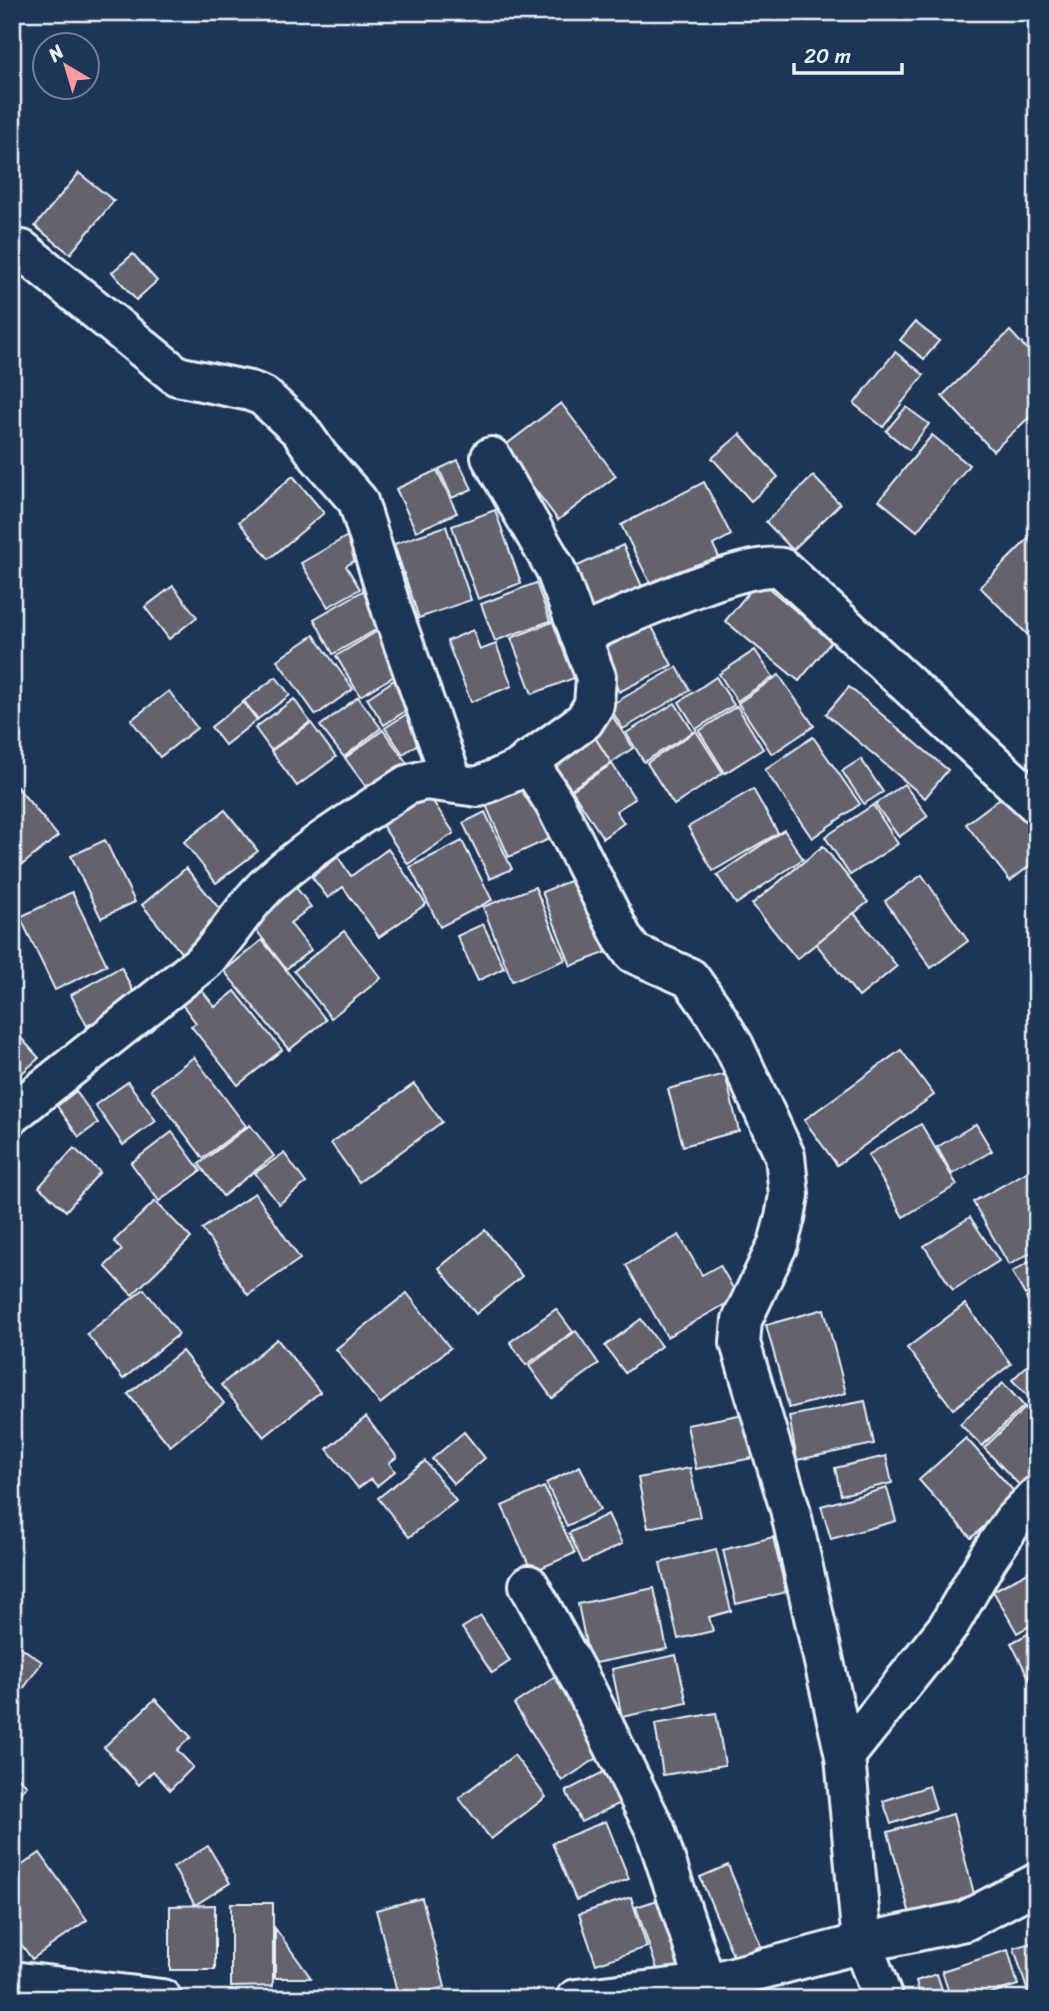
<svg xmlns="http://www.w3.org/2000/svg" width="1049" height="2011" viewBox="0 0 1049 2011" font-family="Sriracha,sans-serif">
<rect width="100%" height="100%" fill="#1d3557"/>
<filter id="ink" filterUnits="userSpaceOnUse"><feTurbulence type="fractalNoise" baseFrequency=".0143" numOctaves="2"/><feDisplacementMap in="SourceGraphic" scale="14" xChannelSelector="R" yChannelSelector="G"/><feConvolveMatrix kernelMatrix="1 2 1 2 8 2 1 2 1" color-interpolation-filters="sRGB"/></filter>
<g filter="url(#ink)">
<!-- building -->
<g fill="#63626d" stroke="#e8f1f8" stroke-width="2">
<polygon points="79,173 114,201 70,254 35,226"/>
<polygon points="133,254 157,281 136,300 112,272"/>
<polygon points="915,322 939,341 924,359 900,340"/>
<polygon points="1010,331 1037,360 1037,410 993,451 942,396"/>
<polygon points="895,352 924,375 883,427 854,404"/>
<polygon points="561,403 616,476 558,520 503,447"/>
<polygon points="906,407 929,424 909,450 886,431"/>
<polygon points="740,434 778,477 751,501 712,458"/>
<polygon points="932,435 969,465 917,531 879,500"/>
<polygon points="458,460 472,489 452,498 439,469"/>
<polygon points="437,470 457,513 416,531 396,489"/>
<polygon points="293,476 324,513 269,559 239,522"/>
<polygon points="813,476 840,504 793,550 766,522"/>
<polygon points="704,482 731,535 713,545 720,559 655,593 621,525"/>
<polygon points="495,510 521,583 478,599 452,526"/>
<polygon points="446,526 471,600 419,618 394,544"/>
<polygon points="358,530 370,551 346,566 360,589 328,607 301,563"/>
<polygon points="1037,530 1037,638 1034,641 980,587"/>
<polygon points="623,545 646,595 595,619 571,569"/>
<polygon points="759,580 832,641 799,681 725,621"/>
<polygon points="536,583 550,621 495,641 481,604"/>
<polygon points="173,586 197,617 169,639 145,607"/>
<polygon points="368,588 388,623 333,654 314,619"/>
<polygon points="560,619 582,675 532,694 511,638"/>
<polygon points="651,625 672,665 619,692 599,651"/>
<polygon points="386,626 410,667 360,696 336,656"/>
<polygon points="473,630 480,650 496,644 512,686 471,702 447,641"/>
<polygon points="314,635 353,689 316,715 277,660"/>
<polygon points="755,650 773,677 737,701 719,674"/>
<polygon points="677,667 690,690 623,729 609,706"/>
<polygon points="779,675 814,726 772,754 738,703"/>
<polygon points="276,677 290,695 258,719 244,701"/>
<polygon points="399,677 416,704 384,725 367,698"/>
<polygon points="716,677 734,705 696,729 679,702"/>
<polygon points="849,687 948,770 925,798 826,714"/>
<polygon points="169,691 197,728 160,757 131,720"/>
<polygon points="358,697 381,728 344,757 320,726"/>
<polygon points="294,699 310,722 271,750 255,728"/>
<polygon points="243,702 257,720 225,745 211,727"/>
<polygon points="675,703 693,732 644,762 626,733"/>
<polygon points="737,706 763,749 725,773 699,731"/>
<polygon points="411,711 429,736 403,754 385,728"/>
<polygon points="613,717 633,748 611,763 591,731"/>
<polygon points="311,723 336,757 297,786 271,751"/>
<polygon points="383,730 407,763 369,791 345,758"/>
<polygon points="591,731 611,763 571,789 550,758"/>
<polygon points="696,731 723,773 674,805 647,763"/>
<polygon points="813,737 860,804 812,838 765,770"/>
<polygon points="861,759 883,792 864,804 842,771"/>
<polygon points="612,764 635,799 616,811 624,823 603,838 572,790"/>
<polygon points="527,773 556,836 509,857 481,794"/>
<polygon points="12,781 58,836 22,865 12,854"/>
<polygon points="904,784 928,816 899,837 875,804"/>
<polygon points="422,785 454,833 408,864 376,816"/>
<polygon points="753,789 778,833 713,871 688,827"/>
<polygon points="1007,793 1037,832 1037,860 1010,881 966,824"/>
<polygon points="873,805 898,844 850,875 825,837"/>
<polygon points="225,810 258,851 216,883 184,842"/>
<polygon points="485,812 512,869 490,879 463,823"/>
<polygon points="784,830 803,859 736,904 717,875"/>
<polygon points="105,840 135,902 101,918 71,856"/>
<polygon points="462,841 492,900 440,927 410,867"/>
<polygon points="823,846 868,902 797,959 752,904"/>
<polygon points="388,849 426,904 379,937 343,887 328,898 312,877 338,857 351,876"/>
<polygon points="186,868 227,918 183,955 142,905"/>
<polygon points="922,875 968,941 931,968 885,901"/>
<polygon points="577,878 620,947 571,966 542,892"/>
<polygon points="292,882 311,907 290,923 311,950 286,969 247,918"/>
<polygon points="535,887 565,960 512,981 483,907"/>
<polygon points="72,892 107,965 55,990 20,917"/>
<polygon points="854,913 897,966 859,997 816,944"/>
<polygon points="483,924 504,968 478,981 457,936"/>
<polygon points="344,931 381,978 331,1018 294,971"/>
<polygon points="262,940 326,1020 289,1050 224,971"/>
<polygon points="121,967 137,999 87,1026 71,995"/>
<polygon points="197,984 215,1007 235,991 282,1050 238,1085 191,1026 196,1023 178,999"/>
<polygon points="12,1028 39,1058 12,1082"/>
<polygon points="901,1050 934,1095 837,1165 804,1120"/>
<polygon points="194,1057 246,1126 203,1158 151,1089"/>
<polygon points="725,1074 739,1131 683,1146 668,1089"/>
<polygon points="128,1082 156,1121 123,1145 95,1105"/>
<polygon points="414,1084 442,1122 359,1182 331,1143"/>
<polygon points="76,1091 98,1123 79,1137 57,1106"/>
<polygon points="921,1124 957,1185 903,1217 868,1155"/>
<polygon points="976,1124 992,1151 952,1174 937,1147"/>
<polygon points="250,1125 274,1156 223,1196 199,1164"/>
<polygon points="172,1132 201,1171 159,1201 131,1163"/>
<polygon points="74,1148 100,1172 66,1211 39,1187"/>
<polygon points="284,1153 306,1183 279,1204 255,1173"/>
<polygon points="1032,1169 1037,1177 1037,1249 1009,1265 973,1202"/>
<polygon points="255,1193 300,1259 248,1295 202,1229"/>
<polygon points="155,1201 191,1238 132,1295 105,1266 122,1250 114,1241"/>
<polygon points="970,1217 999,1261 953,1290 924,1246"/>
<polygon points="485,1230 522,1276 476,1314 439,1268"/>
<polygon points="679,1235 702,1275 720,1265 738,1297 667,1337 626,1265"/>
<polygon points="1037,1257 1037,1288 1025,1295 1012,1272"/>
<polygon points="144,1289 179,1334 123,1379 87,1334"/>
<polygon points="1037,1292 1037,1317 1026,1298"/>
<polygon points="407,1293 450,1348 380,1404 336,1349"/>
<polygon points="965,1304 1011,1364 953,1409 907,1348"/>
<polygon points="556,1309 573,1332 526,1365 510,1342"/>
<polygon points="824,1309 846,1393 789,1408 766,1325"/>
<polygon points="641,1319 661,1346 625,1373 605,1346"/>
<polygon points="576,1331 599,1364 552,1398 529,1366"/>
<polygon points="277,1339 320,1392 264,1437 221,1385"/>
<polygon points="182,1351 224,1403 170,1446 128,1394"/>
<polygon points="1037,1356 1037,1405 1012,1380"/>
<polygon points="1003,1383 1024,1406 982,1446 960,1424"/>
<polygon points="865,1401 874,1444 797,1460 789,1416"/>
<polygon points="1026,1407 1037,1418 1037,1480 1025,1491 984,1448"/>
<polygon points="749,1413 758,1457 696,1469 687,1425"/>
<polygon points="366,1417 397,1457 389,1463 395,1471 377,1486 371,1479 358,1488 327,1449"/>
<polygon points="464,1432 485,1458 454,1484 432,1459"/>
<polygon points="966,1438 1018,1496 971,1538 919,1480"/>
<polygon points="886,1456 892,1483 841,1495 835,1468"/>
<polygon points="425,1461 456,1501 409,1537 378,1498"/>
<polygon points="580,1466 600,1510 567,1526 546,1483"/>
<polygon points="690,1468 700,1517 648,1528 638,1478"/>
<polygon points="544,1487 575,1553 532,1572 502,1506"/>
<polygon points="887,1488 896,1521 831,1539 821,1506"/>
<polygon points="608,1514 622,1544 583,1563 569,1533"/>
<polygon points="1037,1528 1037,1548 1029,1533"/>
<polygon points="773,1537 786,1592 736,1604 723,1550"/>
<polygon points="716,1549 731,1611 709,1617 713,1631 678,1639 660,1563"/>
<polygon points="1037,1567 1037,1622 1017,1633 993,1591"/>
<polygon points="654,1588 667,1649 590,1664 578,1604"/>
<polygon points="481,1616 510,1661 492,1673 462,1628"/>
<polygon points="1037,1629 1037,1679 1031,1682 1011,1643"/>
<polygon points="12,1641 42,1662 12,1705"/>
<polygon points="676,1655 687,1703 622,1717 612,1669"/>
<polygon points="560,1674 608,1751 562,1781 514,1704"/>
<polygon points="155,1699 191,1737 177,1750 193,1767 170,1790 153,1771 139,1785 104,1747"/>
<polygon points="716,1713 725,1765 663,1775 655,1724"/>
<polygon points="514,1755 546,1797 491,1839 459,1798"/>
<polygon points="611,1768 627,1800 581,1822 566,1791"/>
<polygon points="12,1773 27,1785 12,1802"/>
<polygon points="929,1786 936,1809 891,1824 883,1801"/>
<polygon points="953,1814 977,1905 912,1922 888,1832"/>
<polygon points="606,1821 629,1879 576,1900 552,1843"/>
<polygon points="208,1846 230,1883 195,1905 173,1867"/>
<polygon points="40,1853 87,1920 32,1959 12,1932 12,1872"/>
<polygon points="728,1865 761,1946 734,1958 700,1877"/>
<polygon points="673,1895 695,1963 659,1975 636,1907"/>
<polygon points="631,1897 647,1947 596,1964 579,1914"/>
<polygon points="422,1898 445,1987 399,1999 376,1910"/>
<polygon points="231,1903 273,1903 273,1986 231,1987"/>
<polygon points="215,1905 215,1970 170,1970 170,1906"/>
<polygon points="275,1928 311,1978 275,1978"/>
<polygon points="1037,1941 1037,1999 1030,1999 1014,1948"/>
<polygon points="1008,1950 1018,1985 971,1999 951,1999 942,1971"/>
<polygon points="937,1974 945,1999 921,1999 916,1981"/>
</g>
<g fill="none" stroke-linecap="round" stroke-linejoin="round">
<!-- minor casing -->
<g stroke="#e8f1f8" stroke-width="44">
<g id="minor">
<polyline points="12,251 22,250 177,376 250,391 263,396 300,430 319,457 358,501 392,611 453,783"/>
<path d="M580,635C621,618 745,560 782,568L1037,804"/>
<polyline points="528,761 555,804 623,939 633,953 690,978 712,1009 734,1046 785,1156 789,1195 785,1218 778,1244 742,1320 740,1343 790,1509 845,1756 862,1943 965,1921 1037,1883"/>
<path d="M12,1114L202,963C229,937 246,902 275,878C315,843 363,814 407,785L425,780L478,787L517,770L584,721L594,705L596,677L555,568L491,457"/>
<polyline points="529,1585 586,1690 655,1829 706,1984"/>
<polyline points="845,1756 948,1627 988,1558 1013,1521 1037,1496"/>
<polyline points="12,1981 162,1999"/>
<polyline points="576,1999 706,1984 862,1943 883,1999"/>
</g>
</g>
<!-- minor -->
<use href="#minor" stroke="#1d3557" stroke-width="38"/>
</g>
</g>
<!-- margin -->
<rect width="1049" height="2011" fill="none" stroke="#1d3557" stroke-width="42"/>
<rect x="21" y="21" width="1007" height="1969" fill="none" stroke="#e8f1f8" stroke-width="2.5" filter="url(#ink)"/>
<!-- north arrow -->
<g transform="translate(66 66) rotate(322)"><circle r="33" fill="#1d3557" stroke="#6e8097" stroke-width="2"/>
<path d="M0-5L12 26L0 18L-12 26Z" fill="#ff9aa2"/>
<text y="-10" font-size="19" font-weight="bold" text-anchor="middle" fill="#e8f1f8">N</text>
</g>
<!-- scale -->
<path d="M794 63v10h108v-10" fill="none" stroke="#e8f1f8" stroke-width="3.5"/>
<text x="804" y="63" font-size="21" fill="#e8f1f8" stroke="#1d3557" stroke-width="5" paint-order="stroke">20 m</text>
</svg>
